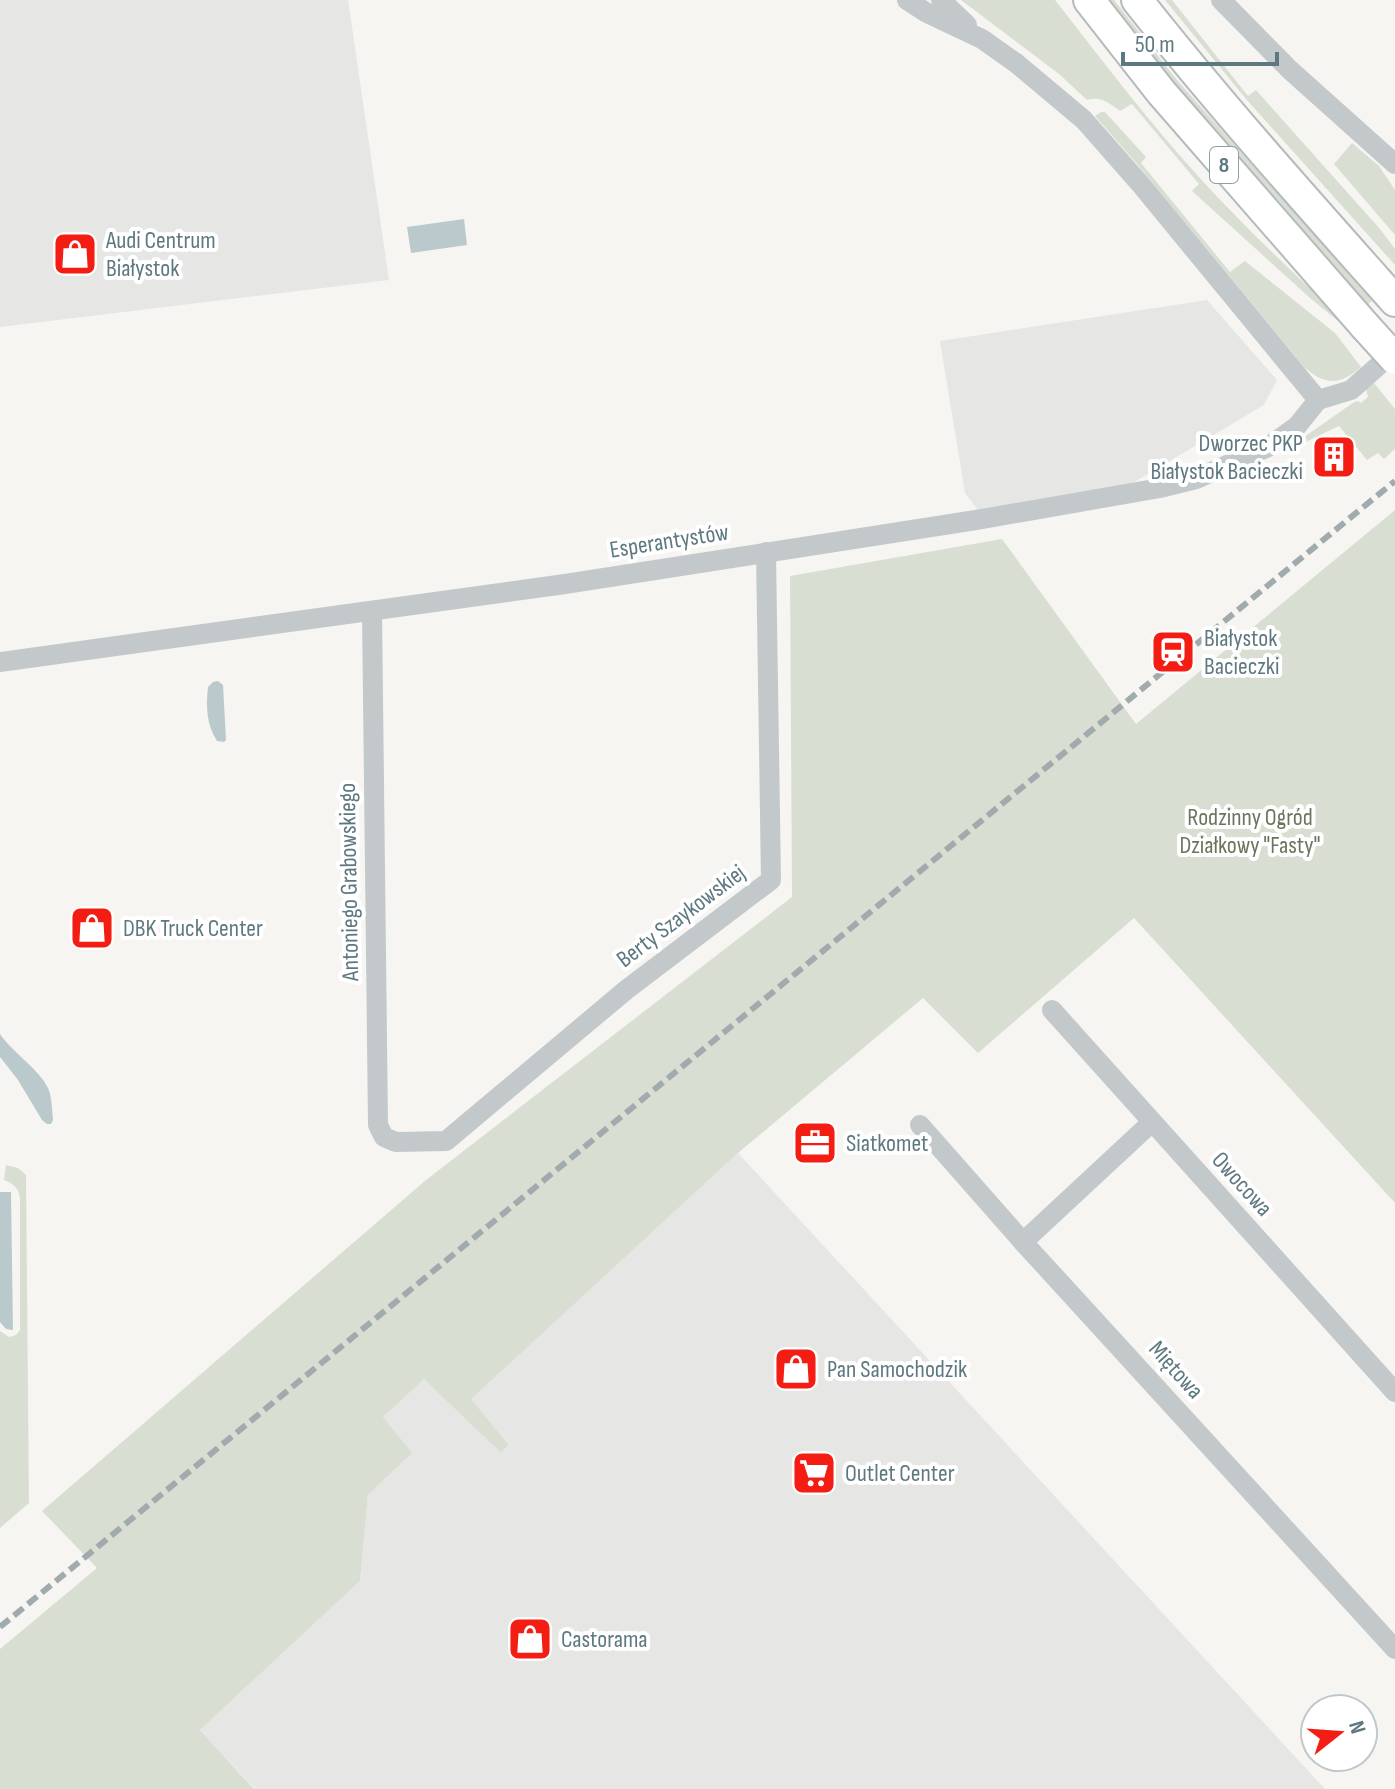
<svg xmlns="http://www.w3.org/2000/svg" width="1395" height="1789" viewBox="0 0 1395 1789" font-family="'Sofia Sans Condensed',sans-serif">
<rect width="100%" height="100%" fill="#f6f5f2"/>
<!-- built -->
<g fill="#e6e7e5">
<polygon points="0,0 348,0 389,280 0,327"/>
<polygon points="1207,300 1277,380 1264,405 1131,484 980,513 965,493 940,341"/>
<polygon points="738,1153 1325,1789 255,1789 200,1730 360,1581 368,1495 411,1454 383,1417 424,1378 501,1453 509,1445 470,1399"/>
</g>
<!-- green -->
<g fill="#d9ded2">
<path d="M961,0H1055C1102,60 1147,120 1198,176C1243,226 1293,272 1341,318L1338,321L1310,298L1192,191L1199,184L1132,104L1120,111C1109,103 1101,96 1087,100L1059,74Z"/>
<polygon points="1102,0 1114,0 1177,80 1373,300 1365,307 1149,59"/>
<polygon points="1165,0 1172,0 1248,96 1256,90 1380,229 1395,249 1395,265 1246,99"/>
<path d="M1101,112H1105L1146,157L1141,163L1230,272L1245,261L1335,333L1361,367C1341,385 1325,386 1304,367L1137,164L1095,116Z"/>
<polygon points="1352,143 1379,166 1395,190 1395,235 1334,164"/>
<polygon points="1374,383 1395,409 1395,449 1384,459 1378,453 1367,460 1339,426 1301,444 1300,440 1354,402 1358,401 1361,403 1368,397 1366,389"/>
<polygon points="1395,510 1395,1203 1134,918 978,1053 923,998 738,1153 471,1399 509,1445 501,1453 424,1379 383,1417 412,1453 368,1495 360,1581 200,1730 254,1789 0,1789 0,1649 97,1568 42,1511 426,1180 792,897 790,576 1002,539 1136,724"/>
<path d="M6,1165L18,1168L26,1175L29,1503L0,1528V1331L9,1337L16,1335L20,1330V1199C19,1188 14,1184 4,1180Z"/>
</g>
<!-- water -->
<g fill="#bacacc">
<polygon points="464,219 467,245 411,253 407,227"/>
<path d="M218,681L223,685L226,740L224,742L217,741C206,724 206,706 208,687L213,682Z"/>
<path d="M0,1034C12,1052 40,1070 48,1088C52,1097 52,1110 53,1120L51,1124H47L42,1120L18,1080L0,1057Z"/>
<polygon points="0,1192 11,1192 13,1330 6,1329 0,1322"/>
</g>
<g fill="none" stroke-linecap="round" stroke-linejoin="round">
<!-- highway casing -->
<g stroke="#b5bbbc" stroke-width="34">
<g id="highway">
<polyline points="1089,0 1161,92 1365,326"/>
<path d="M1137,0C1219,104 1307,202 1395,301"/>
</g>
</g>
<!-- minor -->
<g stroke="#c3c9cb" stroke-width="20">
<polyline points="907,0 927,13 982,39 1016,63 1084,120 1142,186 1318,400"/>
<polyline points="941,0 967,25"/>
<polyline points="1221,0 1290,70 1395,164"/>
<polyline points="1318,400 1351,390 1395,351"/>
<polyline points="372,612 378,1125 384,1137 396,1142 446,1141 626,990 771,880 766,552"/>
<polyline points="0,662 565,584 976,520 1160,488 1196,479 1268,447 1297,426 1318,400"/>
<polyline points="1052,1010 1395,1392"/>
<polyline points="920,1125 1023,1242 1395,1649"/>
<polyline points="1023,1242 1152,1122"/>
</g>
<!-- highway -->
<use href="#highway" stroke="#fff" stroke-width="30"/>
<!-- rail -->
<polyline stroke="#a1abae" stroke-width="6" stroke-dasharray="12 6" stroke-linecap="butt" points="0,1627 1395,481"/>
<!-- highway-bridge casing -->
<g stroke="#b5bbbc" stroke-width="34" stroke-linecap="butt">
<polyline id="highway-bridge" points="1365,326 1395,359"/>
</g>
<!-- highway-bridge -->
<use href="#highway-bridge" stroke="#fff" stroke-width="30"/>
</g>
<!-- icons -->
<defs>
<g id="shop-square" transform="scale(2.3)"><rect x="-9" y="-9" width="18" height="18" rx="4" fill="#f41d14" stroke="#fff"/><path d="M-5-2.5h2.3a2.7 3.5 0 0 1 5.4 0H5L5.5 6h-11ZM-1.5-2.5h3a1.5 2.3 0 0 0-3 0Z" fill="#fff"/></g>
<g id="building-square" transform="scale(2.3)"><rect x="-9" y="-9" width="18" height="18" rx="4" fill="#f41d14" stroke="#fff"/><path d="M-4-6H4V6H1V3H-1V6H-4ZM-2.5-4.3h1.7v1.8h-1.7ZM.8-4.3h1.7v1.8H.8ZM-2.5-1h1.7V.8h-1.7ZM.8-1h1.7V.8H.8Z" fill="#fff"/></g>
<g id="station-square" transform="scale(2.3)"><rect x="-9" y="-9" width="18" height="18" rx="4" fill="#f41d14" stroke="#fff"/><path d="M-3-6H3Q5-6 5-4V2Q5 4 3 4L4.5 6H3L1.5 4h-3L-3 6H-4.5L-3 4Q-5 4-5 2V-4Q-5-6-3-6ZM-3.5-4v3h7v-3ZM-3.5 1v1.5H-2V1ZM2 1v1.5H3.5V1Z" fill="#fff"/></g>
<g id="office-square" transform="scale(2.3)"><rect x="-9" y="-9" width="18" height="18" rx="4" fill="#f41d14" stroke="#fff"/><path d="M-6-3h4V-5.5h4V-3h4V5H-6ZM-1-4.5V-3h2v-1.5ZM-6 0V1H6V0Z" fill="#fff"/></g>
<g id="supermarket-square" transform="scale(2.3)"><rect x="-9" y="-9" width="18" height="18" rx="4" fill="#f41d14" stroke="#fff"/><path d="M-6-5.5h2.5l.6 2H6L4.5 2H-2.5L-4.4-4H-6ZM-1.5 3.2a1.3 1.3 0 1 0 .1 0ZM3 3.2a1.3 1.3 0 1 0 .1 0Z" fill="#fff"/></g>
</defs>
<g fill-rule="evenodd">
<use href="#shop-square" x="75" y="254"/>
<use href="#building-square" x="1334" y="457"/>
<use href="#station-square" x="1173" y="652"/>
<use href="#shop-square" x="92" y="928"/>
<use href="#office-square" x="815" y="1143"/>
<use href="#shop-square" x="796" y="1369"/>
<use href="#supermarket-square" x="814" y="1473"/>
<use href="#shop-square" x="530" y="1639"/>
</g>
<g text-anchor="middle" dominant-baseline="central" stroke-width="8" stroke-linejoin="round" paint-order="stroke">
<!-- shield labels -->
<rect fill="#fff" stroke="#8ea0a6" stroke-width="2" x="1210" y="147" width="28" height="36" rx="6"/>
<g font-size="22" font-weight="bold" fill="#5e7880">
<text x="1224" y="165">8</text>
</g>
<!-- poi labels -->
<g font-size="24" fill="#5e7880" stroke="#fff" text-anchor="start">
<text x="106" y="240">Audi Centrum<tspan x="106" dy="28">Białystok</tspan></text>
<text x="1303" y="443" text-anchor="end">Dworzec PKP<tspan x="1303" dy="28">Białystok Bacieczki</tspan></text>
<text x="1204" y="638">Białystok<tspan x="1204" dy="28">Bacieczki</tspan></text>
<text x="123" y="928">DBK Truck Center</text>
<text x="846" y="1143">Siatkomet</text>
<text x="827" y="1369">Pan Samochodzik</text>
<text x="845" y="1473">Outlet Center</text>
<text x="561" y="1639">Castorama</text>
</g>
<!-- street labels -->
<g font-size="24" fill="#5e7880" stroke="#fff">
<text transform="translate(669 541) rotate(-9)">Esperantystów</text>
<text transform="translate(349 882) rotate(-91)">Antoniego Grabowskiego</text>
<text transform="translate(681 916) rotate(-37)">Berty Szaykowskiej</text>
<text transform="translate(1242 1184) rotate(48)">Owocowa</text>
<text transform="translate(1176 1370) rotate(48)">Miętowa</text>
</g>
<!-- park labels -->
<g font-size="24" fill="#67775d" stroke="#fff">
<text x="1250" y="817">Rodzinny Ogród<tspan x="1250" dy="28">Działkowy "Fasty"</tspan></text>
</g>
</g>
<!-- north arrow -->
<g transform="translate(1339 1733) rotate(73)"><circle r="38" fill="#ffffff" stroke="#bfc9cc" stroke-width="2"/>
<path d="M0-6L14 30L0 20L-14 30Z" fill="#f41d14"/>
<text y="-12" font-size="22" font-weight="bold" text-anchor="middle" fill="#5e7880">N</text>
</g>
<!-- scale -->
<path d="M1123 52v12h154v-12" fill="none" stroke="#5e7880" stroke-width="4"/>
<text x="1135" y="52" font-size="24" fill="#5e7880" stroke="#ffffff" stroke-width="6" paint-order="stroke">50 m</text>
</svg>
